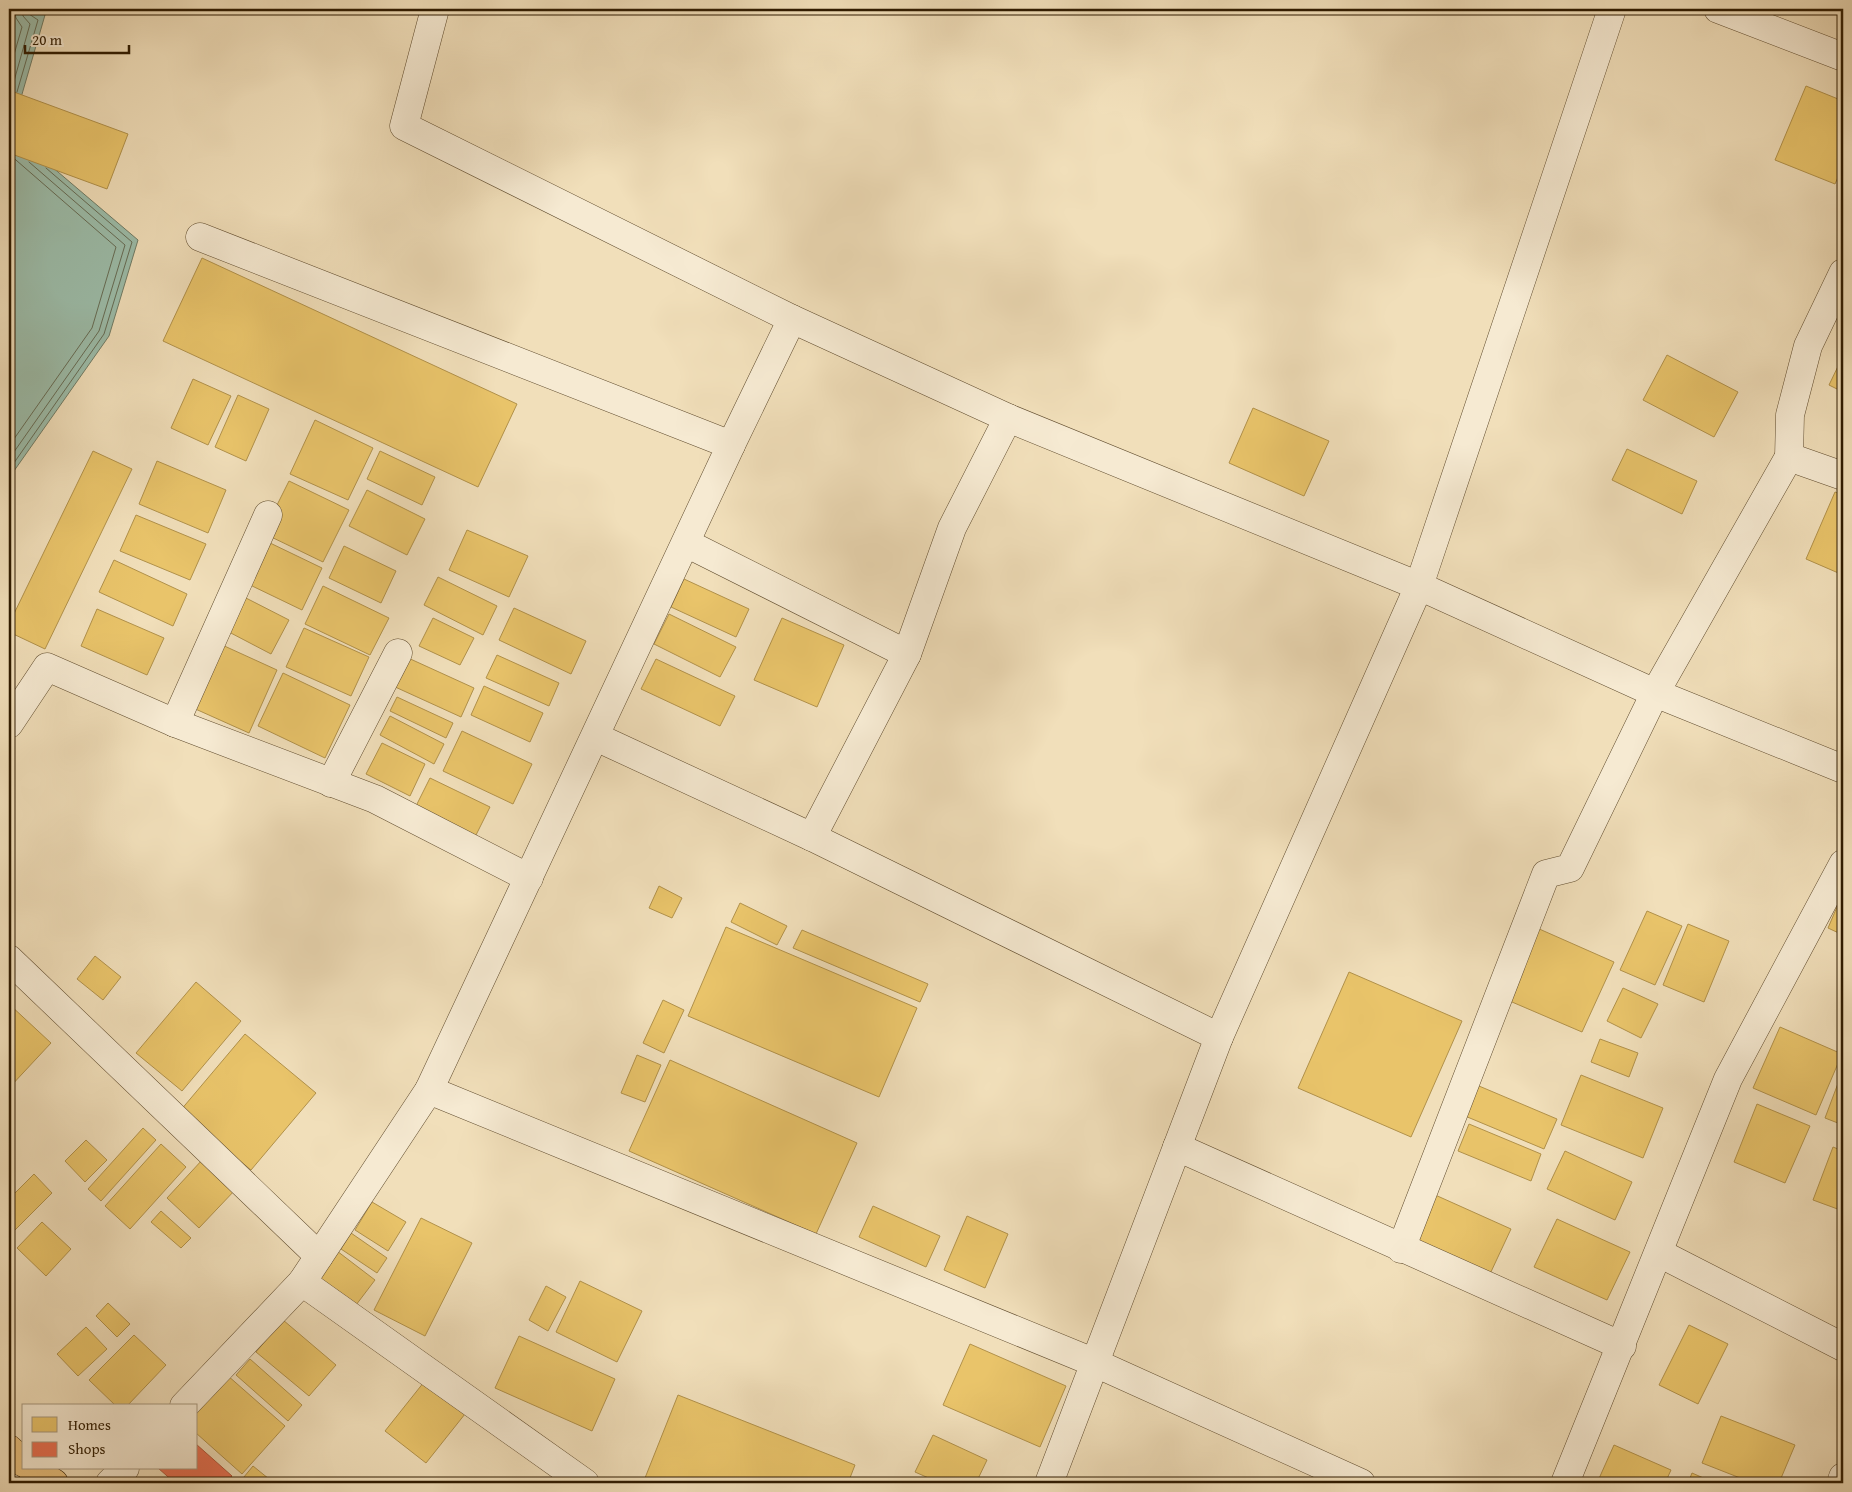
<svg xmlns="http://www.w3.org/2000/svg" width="1852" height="1492" viewBox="0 0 1852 1492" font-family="'Gentium Book Plus',serif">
<rect width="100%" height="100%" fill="#f1dfba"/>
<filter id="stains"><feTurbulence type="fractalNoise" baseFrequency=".004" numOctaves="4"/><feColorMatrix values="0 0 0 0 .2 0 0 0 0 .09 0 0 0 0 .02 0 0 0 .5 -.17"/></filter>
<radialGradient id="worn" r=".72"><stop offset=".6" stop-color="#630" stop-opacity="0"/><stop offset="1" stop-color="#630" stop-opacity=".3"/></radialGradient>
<!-- water -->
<polygon fill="#9cbdaa" stroke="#707c66" points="9,9 27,9 45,15 11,132 138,240 109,336 9,478"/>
<!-- homes -->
<g fill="#e9c46a" stroke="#b1914a">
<polygon points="1806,86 1843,101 1843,166 1835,184 1775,160"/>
<polygon points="14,92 128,134 107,189 9,153 9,107"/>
<polygon points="202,258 517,404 478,487 163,341"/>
<polygon points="1667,355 1738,392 1714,437 1643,400"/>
<polygon points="1843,356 1843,392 1829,385"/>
<polygon points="193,379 231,396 208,445 171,428"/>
<polygon points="238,395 269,409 246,461 215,447"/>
<polygon points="1253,408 1329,441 1304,496 1229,463"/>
<polygon points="315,420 373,448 348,500 290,474"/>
<polygon points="1627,449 1697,481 1682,514 1612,480"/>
<polygon points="93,451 132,469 45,649 9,632 9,624"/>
<polygon points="380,451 435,477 422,505 367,479"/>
<polygon points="157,461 226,490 208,533 139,504"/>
<polygon points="289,481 349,510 323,562 263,533"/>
<polygon points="367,490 425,519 407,555 349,526"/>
<polygon points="1835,492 1843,495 1843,575 1806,559"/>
<polygon points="136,515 206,544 190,580 120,551"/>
<polygon points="467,530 528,556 509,597 449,570"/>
<polygon points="268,542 322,568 302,610 248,584"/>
<polygon points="344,546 396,571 381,603 329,578"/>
<polygon points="114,560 187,594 173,626 99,592"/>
<polygon points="438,577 497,606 483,635 424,605"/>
<polygon points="684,579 749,609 736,637 671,607"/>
<polygon points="323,586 389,618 370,655 305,624"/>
<polygon points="244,597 289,620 271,654 227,631"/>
<polygon points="514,608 586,641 571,674 499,640"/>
<polygon points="97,609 164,638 147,675 81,646"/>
<polygon points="669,614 736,647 720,677 654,644"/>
<polygon points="433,618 474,638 460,665 419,646"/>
<polygon points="782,618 844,645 817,707 754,680"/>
<polygon points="304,628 369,657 351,696 286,667"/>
<polygon points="220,644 277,670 249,733 191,707"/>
<polygon points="497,655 559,683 549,706 486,678"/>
<polygon points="406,657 474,688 461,717 393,686"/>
<polygon points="656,659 735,696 720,726 641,689"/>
<polygon points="283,673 350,705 325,758 258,726"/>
<polygon points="484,686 543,713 530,742 471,715"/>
<polygon points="397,697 453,723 446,738 390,711"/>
<polygon points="390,716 444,744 434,764 380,735"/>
<polygon points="462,731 532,764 513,804 443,771"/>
<polygon points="382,743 425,764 410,796 366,774"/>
<polygon points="430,778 490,807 475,837 415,808"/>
<polygon points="659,886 682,898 672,918 649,908"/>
<polygon points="1843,893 1843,935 1828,928"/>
<polygon points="740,903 787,926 777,945 731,922"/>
<polygon points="1647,911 1682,926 1655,985 1620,970"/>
<polygon points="1688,924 1729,941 1704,1002 1663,985"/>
<polygon points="726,927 917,1008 879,1097 688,1016"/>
<polygon points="1537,928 1614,962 1582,1032 1505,999"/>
<polygon points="802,930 928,984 920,1002 793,948"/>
<polygon points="95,956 121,977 103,1000 77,979"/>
<polygon points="1349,972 1462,1021 1411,1137 1298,1088"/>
<polygon points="196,982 241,1021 182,1091 136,1053"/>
<polygon points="1623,988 1658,1004 1641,1038 1607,1021"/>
<polygon points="663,1000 684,1010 664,1053 643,1043"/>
<polygon points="9,1004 51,1043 9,1088"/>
<polygon points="1780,1027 1842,1054 1816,1115 1753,1088"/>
<polygon points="245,1034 316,1093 251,1170 180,1111"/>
<polygon points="1600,1039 1638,1053 1629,1077 1591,1062"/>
<polygon points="637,1055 661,1065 645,1102 621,1093"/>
<polygon points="670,1060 857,1143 816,1234 629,1151"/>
<polygon points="1843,1070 1843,1125 1825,1118"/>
<polygon points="1581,1075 1663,1108 1643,1158 1561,1125"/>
<polygon points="1479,1086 1557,1119 1544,1149 1465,1116"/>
<polygon points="1757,1104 1810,1126 1785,1183 1734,1162"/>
<polygon points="1469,1124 1541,1154 1531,1181 1458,1151"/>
<polygon points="143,1128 156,1140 101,1201 88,1189"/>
<polygon points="86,1140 107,1160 85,1182 65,1161"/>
<polygon points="161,1144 186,1167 130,1229 105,1206"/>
<polygon points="1833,1147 1843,1151 1843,1211 1813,1200"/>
<polygon points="1565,1151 1632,1182 1615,1220 1547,1189"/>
<polygon points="203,1159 236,1189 199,1228 167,1198"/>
<polygon points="34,1174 52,1193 9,1236 9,1199"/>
<polygon points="1433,1194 1511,1229 1490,1274 1412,1239"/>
<polygon points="372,1202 406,1222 388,1251 355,1230"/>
<polygon points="873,1206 940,1236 926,1267 859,1237"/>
<polygon points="161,1211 191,1238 181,1248 151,1222"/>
<polygon points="967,1216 1008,1234 985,1288 944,1270"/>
<polygon points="421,1218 472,1243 425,1336 374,1310"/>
<polygon points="1557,1219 1630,1252 1607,1300 1534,1267"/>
<polygon points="42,1222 71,1249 46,1276 17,1248"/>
<polygon points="351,1233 387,1258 377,1273 341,1249"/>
<polygon points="337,1251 375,1280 356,1305 318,1277"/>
<polygon points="580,1281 642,1311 617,1362 556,1332"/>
<polygon points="546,1286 566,1297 548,1331 529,1320"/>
<polygon points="108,1303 130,1324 117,1337 96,1316"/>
<polygon points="283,1320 336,1365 309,1396 256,1352"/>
<polygon points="1689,1325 1728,1344 1698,1404 1659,1385"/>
<polygon points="86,1327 107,1349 78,1376 57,1354"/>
<polygon points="134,1335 166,1365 127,1406 116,1406 89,1380"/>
<polygon points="519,1336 615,1379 592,1431 495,1388"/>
<polygon points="970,1344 1066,1386 1040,1447 943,1405"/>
<polygon points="250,1359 302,1405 288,1421 236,1375"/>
<polygon points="227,1375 285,1426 242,1474 196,1433 196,1409"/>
<polygon points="424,1382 465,1414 426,1463 385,1431"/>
<polygon points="678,1395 855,1465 848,1483 643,1483"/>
<polygon points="1721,1416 1795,1445 1779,1483 1753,1483 1702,1463"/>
<polygon points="933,1435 987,1460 976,1483 940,1483 915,1472"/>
<polygon points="1614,1445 1671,1470 1665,1483 1597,1483"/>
<polygon points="253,1466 274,1483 239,1483"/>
<polygon points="1692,1473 1715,1483 1688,1483"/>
</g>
<!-- shops -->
<polygon fill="#e76f51" stroke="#b05639" points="196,1444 232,1476 226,1483 175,1483 158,1468 196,1468"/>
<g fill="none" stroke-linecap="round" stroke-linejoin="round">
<!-- shore -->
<g stroke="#666c55" stroke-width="1">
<polyline points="9,72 22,27 16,18 14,9"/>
<polyline points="17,92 38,20 29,14 28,9"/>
<polyline points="9,99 30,24 23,16 22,9"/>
<polyline points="9,154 116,247 92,328 9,446"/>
<polyline points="9,459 99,331 125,245 29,162"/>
<polyline points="9,470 104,334 132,242 46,168"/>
</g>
<!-- street casing -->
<g stroke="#604c2e" stroke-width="29">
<g id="street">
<polyline points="435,9 404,126 792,319 1008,418 1419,586 1655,693 1843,769"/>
<polyline points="1718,9 1843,57"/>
<polyline points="200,237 731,445 429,1090 302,1282 585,1483"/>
<polyline points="731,445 792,319"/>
<polyline points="1789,457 1790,415 1808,346 1843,273"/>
<polyline points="686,543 907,654 812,837"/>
<polyline points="907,654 952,528 1008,418"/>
<polyline points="175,723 268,515"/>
<polyline points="9,724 47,667 175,723 375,799 529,878"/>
<polyline points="596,737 812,837 1219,1037 1049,1483"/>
<polyline points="331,783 398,653"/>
<polyline points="9,959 319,1256"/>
<polyline points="1219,1037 1419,586 1612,9"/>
<polyline points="429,1090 1093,1362 1361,1483"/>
<polyline points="1177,1147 1622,1346"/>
<polyline points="1401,1249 1546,874 1570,868 1655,693 1789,457 1843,476"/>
<polyline points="1659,1253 1843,1347"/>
<polyline points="184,1406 302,1282"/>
<polyline points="110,1483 125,1468"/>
<polyline points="1565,1483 1728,1079 1843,864"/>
<polyline points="1841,1483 1843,1477"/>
</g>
</g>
<!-- highway casing -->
<g stroke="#2f1b00" stroke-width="29">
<g id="highway">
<polyline points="9,1449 24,1463"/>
<polyline points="31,1468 54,1483"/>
</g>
</g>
<!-- street -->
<use href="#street" stroke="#f6ead2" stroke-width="28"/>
<!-- highway -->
<use href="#highway" stroke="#e8c07d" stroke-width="28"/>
</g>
<!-- margin -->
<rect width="1852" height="1492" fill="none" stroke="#f1dfba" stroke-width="30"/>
<rect x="10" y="10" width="1832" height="1472" fill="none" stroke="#2f1b00" stroke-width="2.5"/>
<rect x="15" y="15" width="1822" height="1462" fill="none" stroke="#2f1b00"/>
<!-- legend -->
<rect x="22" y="1404" width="175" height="65" fill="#f6ead2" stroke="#a6977e"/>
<rect x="32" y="1417" width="25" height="15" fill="#e9c46a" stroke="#a6977e"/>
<text x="68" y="1430" font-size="15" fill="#2f1b00">Homes</text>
<rect x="32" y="1442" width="25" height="15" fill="#e76f51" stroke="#a6977e"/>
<text x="68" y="1454" font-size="15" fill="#2f1b00">Shops</text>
<!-- scale -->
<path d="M25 45v8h104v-8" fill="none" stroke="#2f1b00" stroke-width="2.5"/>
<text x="32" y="45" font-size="15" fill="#2f1b00" stroke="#f6ead2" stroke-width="4" paint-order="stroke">20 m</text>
<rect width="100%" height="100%" filter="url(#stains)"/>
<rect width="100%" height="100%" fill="url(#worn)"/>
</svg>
